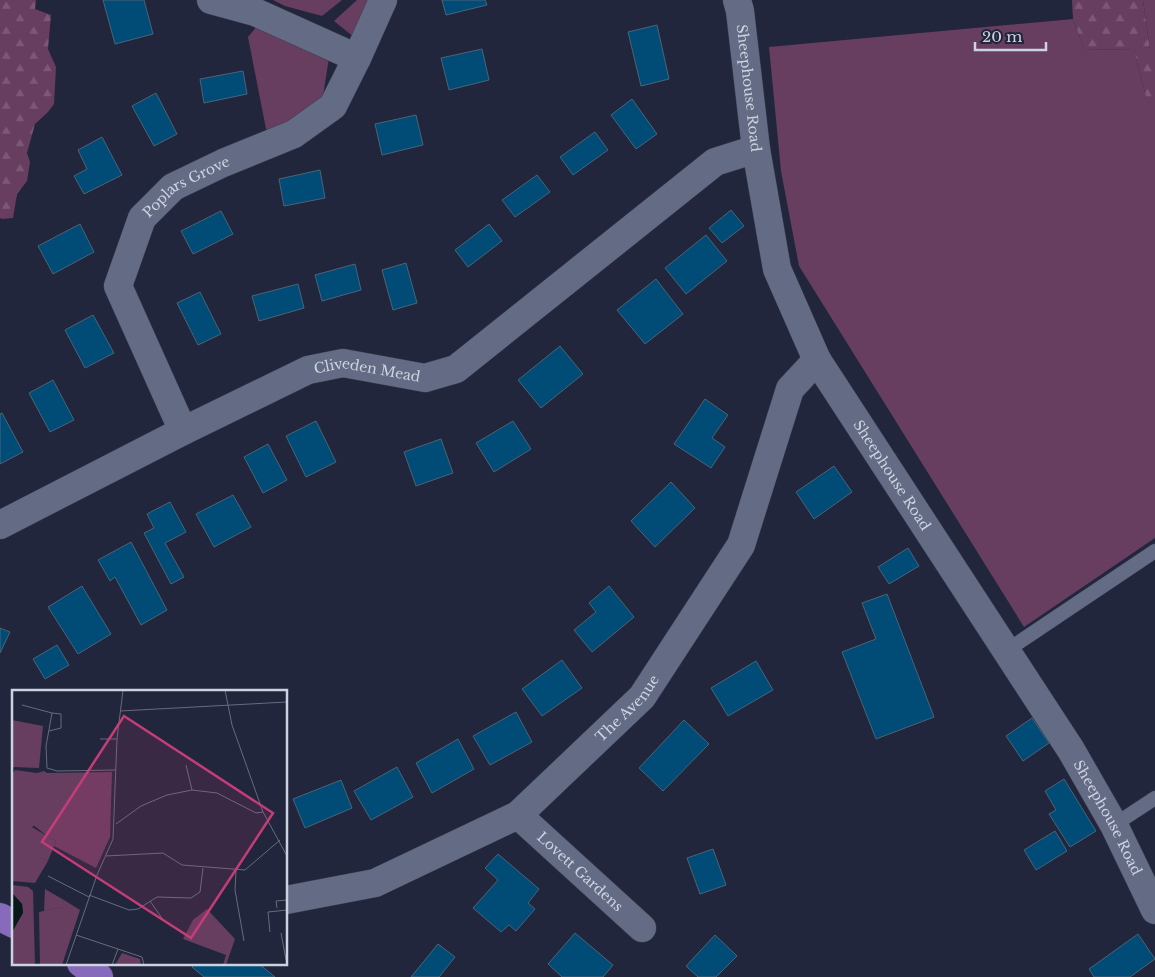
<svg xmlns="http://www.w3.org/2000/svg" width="1155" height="977" viewBox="0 0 1155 977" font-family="'Libre Baskerville',serif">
<defs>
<pattern id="forest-firs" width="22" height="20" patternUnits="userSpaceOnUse" patternTransform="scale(1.25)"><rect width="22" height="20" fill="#673d60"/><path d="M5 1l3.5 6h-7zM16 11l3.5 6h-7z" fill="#7c5876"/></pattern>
</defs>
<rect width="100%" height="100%" fill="#21263c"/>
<!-- green -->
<g fill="#673d60">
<polygon points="273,0 342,0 322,16 285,6"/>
<polygon points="357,0 367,0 370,4 355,38 334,21"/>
<polygon points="1143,0 1155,0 1155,50 1150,50"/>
<polygon points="1073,19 1084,49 1134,50 1146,97 1155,97 1155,538 1024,627 799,266 781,171 769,47"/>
<polygon points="257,26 329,58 323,96 296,122 278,132 266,129 248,37"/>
</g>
<!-- forest -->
<g fill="url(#forest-firs)">
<polygon points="0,0 36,0 35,9 51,15 48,49 56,67 54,104 48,112 35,124 27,153 30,162 27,181 17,194 13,218 2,219 0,218"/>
<polygon points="1072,0 1143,0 1150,50 1155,50 1155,97 1146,97 1134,50 1084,49 1073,19"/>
</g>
<!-- building -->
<g fill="#004c77" stroke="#4c6376">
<polygon points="103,0 144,0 153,34 115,44"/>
<polygon points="442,0 485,0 487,5 446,15"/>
<polygon points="657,25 669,79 641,86 628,32"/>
<polygon points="482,49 489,80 449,90 441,58"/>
<polygon points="243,71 247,94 204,103 200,79"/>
<polygon points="156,93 177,134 154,146 132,106"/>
<polygon points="632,99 657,134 636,149 611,115"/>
<polygon points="416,115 423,145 382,155 375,124"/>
<polygon points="595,132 608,150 573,175 560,157"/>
<polygon points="102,137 122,175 84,194 74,176 87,169 78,150"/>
<polygon points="320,170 325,198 284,206 279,179"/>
<polygon points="537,175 550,192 515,217 502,200"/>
<polygon points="731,210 744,226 722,243 709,228"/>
<polygon points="221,211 233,234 193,254 181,231"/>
<polygon points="80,224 94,252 53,274 38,246"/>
<polygon points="489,224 502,241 468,267 455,250"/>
<polygon points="706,235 727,261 686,294 665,268"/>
<polygon points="406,263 417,303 393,310 382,270"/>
<polygon points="355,264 361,290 322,301 315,275"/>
<polygon points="656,279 683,314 645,344 617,310"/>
<polygon points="298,284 304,308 259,321 252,296"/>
<polygon points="200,292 221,334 198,345 177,303"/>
<polygon points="93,315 114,353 85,368 65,330"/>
<polygon points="560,346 583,374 541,408 518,380"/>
<polygon points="53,380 74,420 50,432 29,393"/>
<polygon points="705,399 728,415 712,438 725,447 711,468 674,444"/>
<polygon points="2,413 23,452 0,464 0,414"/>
<polygon points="316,421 336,462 306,477 286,436"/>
<polygon points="513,421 531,449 494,472 476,443"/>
<polygon points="441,439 453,473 416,486 404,452"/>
<polygon points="268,444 287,480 263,493 244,457"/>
<polygon points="834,466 852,492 814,519 796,492"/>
<polygon points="671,482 695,508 655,547 631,521"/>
<polygon points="233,495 251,527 214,547 196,514"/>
<polygon points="170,502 186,532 165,543 184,577 171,584 144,533 154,528 147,514"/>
<polygon points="131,542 167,610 141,625 115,577 110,581 98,560"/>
<polygon points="908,548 919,566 889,584 878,567"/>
<polygon points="82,586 111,634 78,654 48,607"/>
<polygon points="609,586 634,617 592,652 574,630 596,612 589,603"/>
<polygon points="887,594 934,717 876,739 842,652 876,639 862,603"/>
<polygon points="0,628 10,632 0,653"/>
<polygon points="57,645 69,665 45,679 33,659"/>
<polygon points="562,660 582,688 542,716 522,689"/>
<polygon points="756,661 773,690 728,716 711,688"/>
<polygon points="516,712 532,742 490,765 473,736"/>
<polygon points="1032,718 1049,743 1023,761 1006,736"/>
<polygon points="684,720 709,744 663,791 639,768"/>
<polygon points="458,739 474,769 432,793 416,763"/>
<polygon points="397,767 413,797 371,820 354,791"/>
<polygon points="1064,779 1096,831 1070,847 1049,814 1056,810 1045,791"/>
<polygon points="341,780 352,808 305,828 293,799"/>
<polygon points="1055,831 1067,851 1036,870 1024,850"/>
<polygon points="713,849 726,885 700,894 687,858"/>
<polygon points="498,854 539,889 528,903 535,909 516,931 509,925 501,932 473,908 498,880 485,868"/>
<polygon points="575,933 613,965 603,977 562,977 548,964"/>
<polygon points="1138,934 1155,959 1130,977 1094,977 1089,969"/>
<polygon points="715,935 737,956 716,977 698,977 686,966"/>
<polygon points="438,944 455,957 439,977 411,977"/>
<polygon points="195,963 258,963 275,977 204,977 192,967"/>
</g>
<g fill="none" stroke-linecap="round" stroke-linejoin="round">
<!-- service casing -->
<g stroke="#3d4153" stroke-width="15">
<g id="service">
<polyline points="1006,651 1155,551"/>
<polyline points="1114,825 1155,798"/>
</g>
</g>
<!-- minor casing -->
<g stroke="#3d4153" stroke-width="29">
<g id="minor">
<polyline points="211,0 255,12 357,58"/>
<path id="s1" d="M737,0L740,11L756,149L777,269L817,360L1071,750L1114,825L1155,910"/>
<path id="s2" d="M183,431L118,286L142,218L173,187L223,163L294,134L333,106L357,58L383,0"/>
<path id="s3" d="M0,525L183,431L308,370L343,363L425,378L456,369L715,162L756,149"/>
<path id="s4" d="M518,815L642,928"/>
<path id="s5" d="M286,900L375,883L518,815L642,697L741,545L790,389L817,360"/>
</g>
</g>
<!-- primary casing -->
<g stroke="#3d4153" stroke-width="29">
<g id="primary">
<polyline points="0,917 14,924"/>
<polyline points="81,963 99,977"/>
</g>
</g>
<!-- service -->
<use href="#service" stroke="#646c85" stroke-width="14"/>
<!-- minor -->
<use href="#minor" stroke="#646c85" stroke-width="28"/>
<!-- primary -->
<use href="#primary" stroke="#876abb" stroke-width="28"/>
</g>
<g text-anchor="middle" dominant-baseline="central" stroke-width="4" stroke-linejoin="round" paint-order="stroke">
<!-- street labels -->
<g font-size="14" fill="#cdd2e0" stroke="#21263c">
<text stroke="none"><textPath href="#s1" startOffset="89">Sheephouse Road</textPath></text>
<text stroke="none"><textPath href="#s2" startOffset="286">Poplars Grove</textPath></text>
<text stroke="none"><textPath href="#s3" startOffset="405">Cliveden Mead</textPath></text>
<text stroke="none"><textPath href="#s1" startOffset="509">Sheephouse Road</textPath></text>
<text stroke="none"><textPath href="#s5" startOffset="402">The Avenue</textPath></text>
<text stroke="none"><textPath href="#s1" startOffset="914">Sheephouse Road</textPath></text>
<text stroke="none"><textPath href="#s4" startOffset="84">Lovett Gardens</textPath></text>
</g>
</g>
<!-- overview -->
<g transform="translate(12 690)">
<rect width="275" height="275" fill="#21263c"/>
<path d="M0,30L31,36L27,78L0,77ZM3,80L25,83L32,81L35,83L100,82L98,147L84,178L42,156L44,151L37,147L39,140L28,132L20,137L35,146L26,167L36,171L23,193L0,191V84ZM52,210L68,220L50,275H28L27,222L50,217ZM110,263L128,269L129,275H103Z" fill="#673d60"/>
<path d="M18,120L40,140L37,147L44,151L36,171L25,167L35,146L15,130ZM0,195L16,197L21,201L23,275H0V242L11,222L10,214L0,203ZM33,199L52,210L51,217L32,221ZM195,219L223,249L214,275H211L214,265L171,249L181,230Z" fill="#673d60"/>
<path d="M0,203L10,214L11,223L0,242Z" fill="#08191c"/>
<path fill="none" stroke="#666b7e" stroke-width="1" d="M213,0L220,35L251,122L275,166M10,15L40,23L34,56L35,78L45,81L104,80M108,21L275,12M37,41L49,38V24L40,23M88,49H105M174,75L180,100M104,134L129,116L155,105L180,100L205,103L244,123L251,122M94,166L151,163L170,175L233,180L268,150M224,181L223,200L232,251M36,186L77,207M77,205L117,220L126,219L145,207L179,208L188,202L191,178M138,211L152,231M265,218L264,211L275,210M258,242L256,222L275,220M269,243L274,270M64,245L106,259M54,275L85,185L101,149L105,49L111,0M100,275L106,259L130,267L132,275"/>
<path fill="#c43d76" fill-opacity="0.15" stroke="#c43d76" stroke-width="2.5" d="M112,26L261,123L179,248L30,152Z"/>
<rect width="275" height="275" fill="none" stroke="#cdd2e0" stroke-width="2.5"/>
</g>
<!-- scale -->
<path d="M975 42v8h71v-8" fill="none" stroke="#cdd2e0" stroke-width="2.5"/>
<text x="982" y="42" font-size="15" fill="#cdd2e0" stroke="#21263c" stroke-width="4" paint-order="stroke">20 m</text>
</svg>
